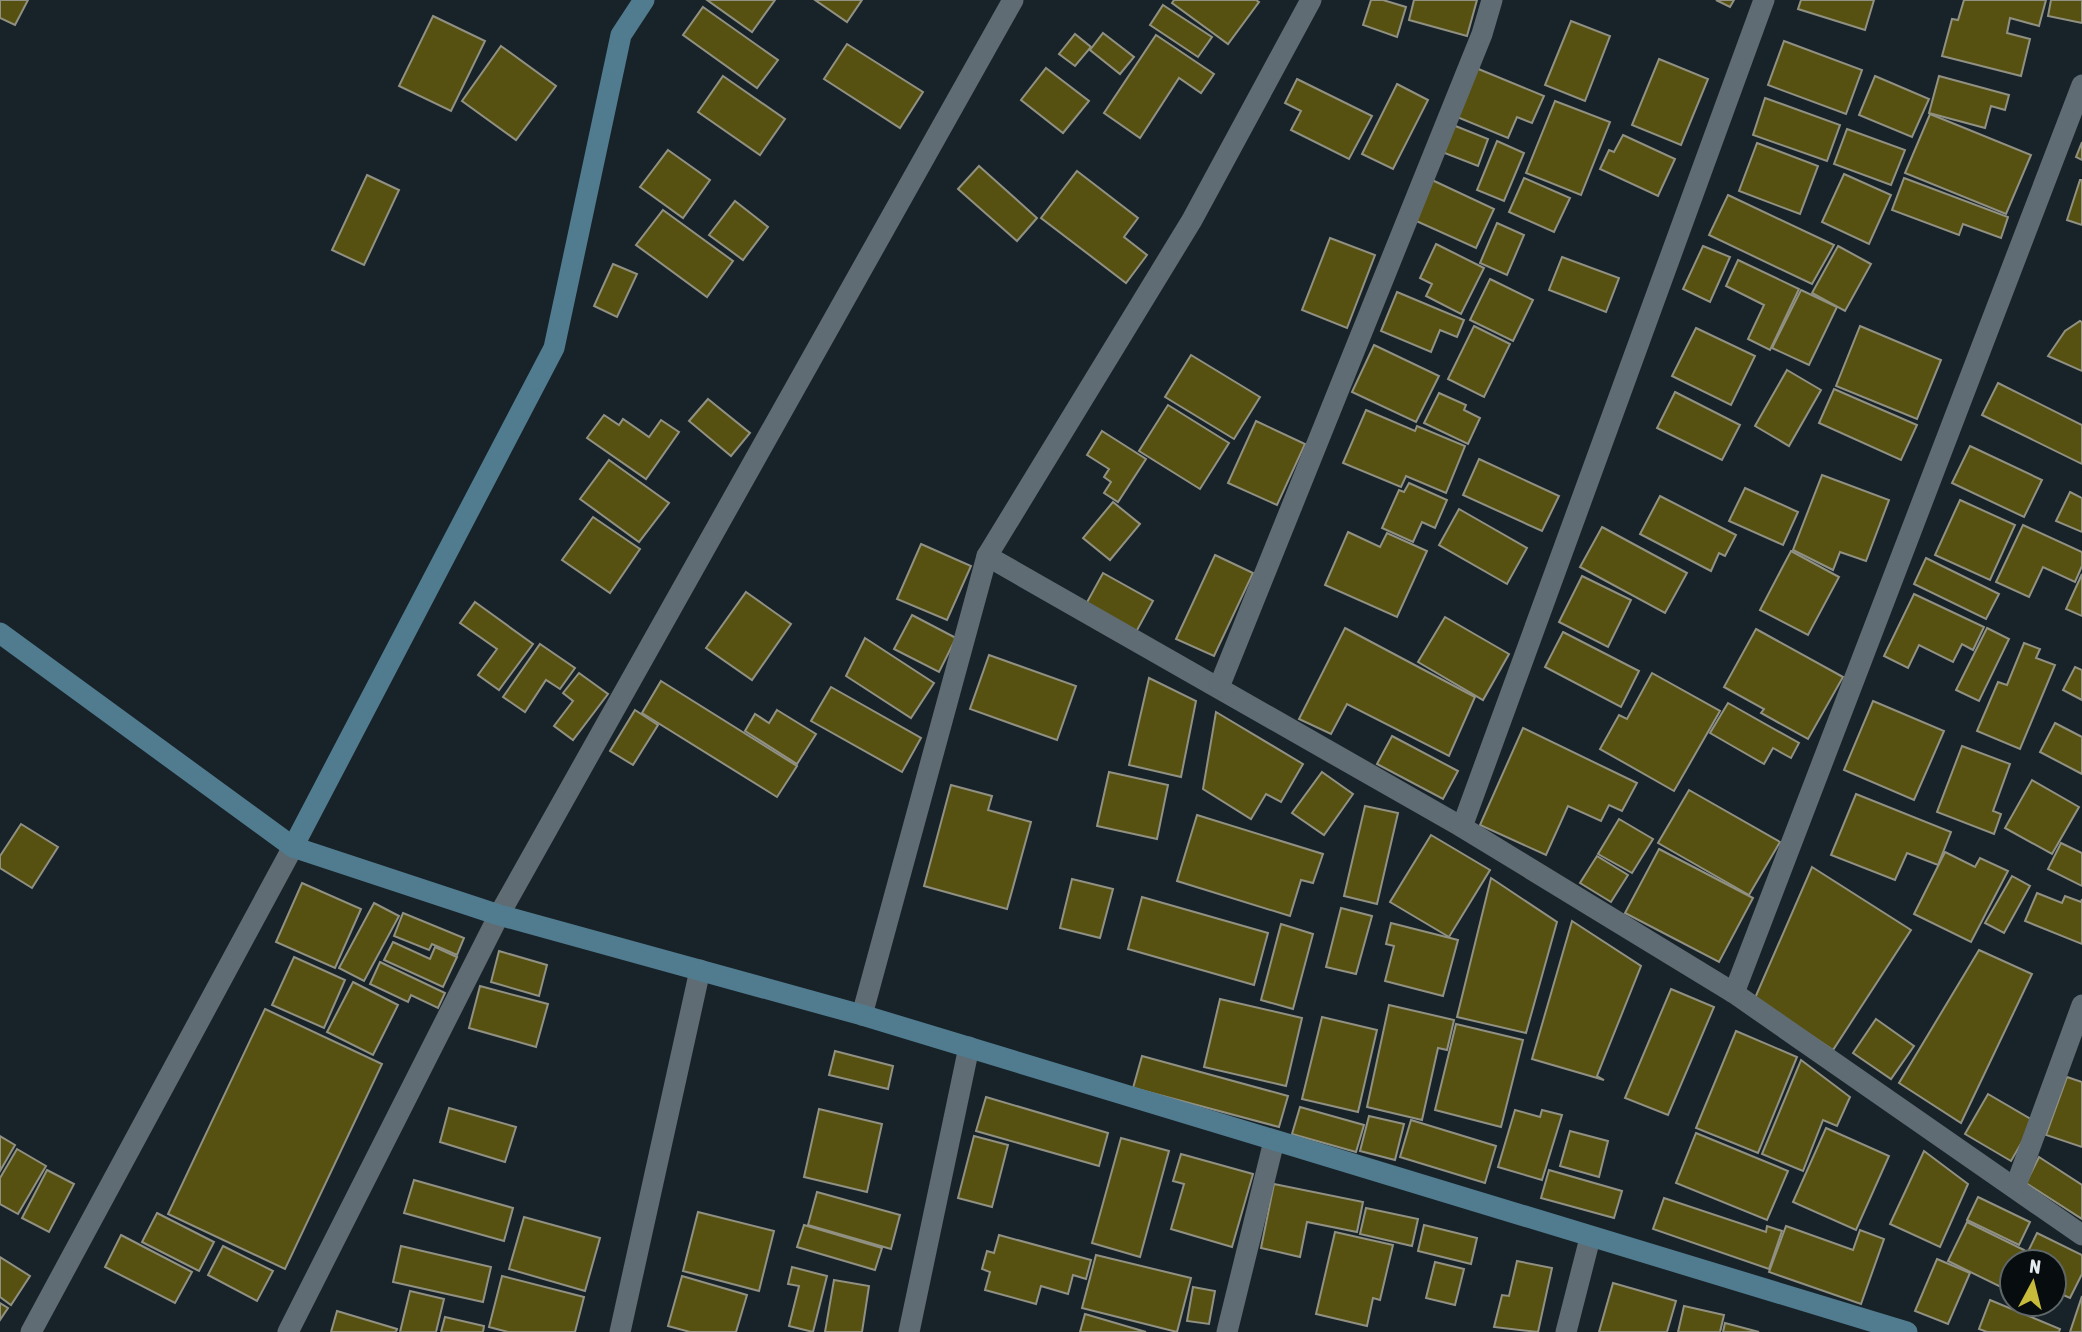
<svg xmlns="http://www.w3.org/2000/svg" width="2082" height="1332" viewBox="0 0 2082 1332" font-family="'Asap Condensed',sans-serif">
<rect width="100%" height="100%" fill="#182329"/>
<!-- building -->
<g fill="#575111" stroke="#919183" stroke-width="2">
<polygon points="0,0 28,0 15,25 0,18"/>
<polygon points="707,0 775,0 752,32"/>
<polygon points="815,0 862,0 847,22"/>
<polygon points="1174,0 1256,0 1259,2 1228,44 1172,3"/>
<polygon points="1371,0 1383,0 1406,7 1397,37 1363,25"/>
<polygon points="1414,0 1477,0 1467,36 1409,20"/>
<polygon points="1716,0 1734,0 1730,7"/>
<polygon points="1801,0 1874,0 1865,30 1798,9"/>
<polygon points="1964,0 2046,0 2039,26 2010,18 2007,33 2030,39 2021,76 1942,56 1952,19 1958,20"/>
<polygon points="2051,0 2082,0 2082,23 2048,16"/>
<polygon points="1163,5 1212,37 1198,57 1150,25"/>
<polygon points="703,7 778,60 757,88 683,35"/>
<polygon points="433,16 485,41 451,111 399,86"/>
<polygon points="1571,21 1610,36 1585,101 1545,85"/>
<polygon points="1103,33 1134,57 1120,74 1090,50"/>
<polygon points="1075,34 1091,47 1075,66 1059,54"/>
<polygon points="1156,35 1214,74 1201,93 1179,78 1140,138 1104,113"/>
<polygon points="1784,41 1862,70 1846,114 1768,85"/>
<polygon points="847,44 923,92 900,128 824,79"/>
<polygon points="501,46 556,86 516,140 462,101"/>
<polygon points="1659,59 1708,79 1681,145 1632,125"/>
<polygon points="1046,68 1089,101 1063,133 1021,100"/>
<polygon points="1476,68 1544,96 1532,123 1517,117 1508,138 1457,117"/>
<polygon points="723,76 785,119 760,155 698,112"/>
<polygon points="1875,76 1929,99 1912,137 1859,115"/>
<polygon points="1939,76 2009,95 2005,110 1991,106 1985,128 1929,113"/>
<polygon points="1297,79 1372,116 1349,159 1291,130 1301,111 1285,103"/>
<polygon points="1397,84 1428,100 1393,169 1362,154"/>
<polygon points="1765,98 1840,125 1827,161 1753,135"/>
<polygon points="1555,101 1610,122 1581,195 1526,173"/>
<polygon points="1930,114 2031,155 2006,214 1905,173"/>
<polygon points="1453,125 1488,139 1478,166 1442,152"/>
<polygon points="1847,129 1905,150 1891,185 1834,164"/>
<polygon points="1623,135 1675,159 1658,196 1600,169 1609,150 1614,152"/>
<polygon points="1497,141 1524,153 1504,201 1477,190"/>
<polygon points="2082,142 2082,160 2076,157"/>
<polygon points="1757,143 1818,166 1800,214 1739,191"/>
<polygon points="668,150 710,180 683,218 640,187"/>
<polygon points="979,166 1037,218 1017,241 958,189"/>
<polygon points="1077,171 1138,218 1124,237 1147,255 1126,283 1041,218"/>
<polygon points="1844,174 1891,195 1869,244 1822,222"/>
<polygon points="367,175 399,190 364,265 332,250"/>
<polygon points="1524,178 1570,198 1554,232 1509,212"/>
<polygon points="1904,178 2008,217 2001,238 1963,224 1959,235 1892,210"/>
<polygon points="1432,180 1494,209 1476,248 1414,220"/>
<polygon points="2080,180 2082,180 2082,225 2067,220"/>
<polygon points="1728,195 1834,245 1812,284 1709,235"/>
<polygon points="735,201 768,227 743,260 709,235"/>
<polygon points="663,210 733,261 707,297 636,245"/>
<polygon points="1497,223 1524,235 1507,275 1480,263"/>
<polygon points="1330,238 1375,255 1347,328 1302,310"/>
<polygon points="1436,244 1484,268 1461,314 1426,296 1432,284 1420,278"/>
<polygon points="1703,246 1730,257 1710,302 1683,289"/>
<polygon points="1838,246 1871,264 1845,311 1812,293"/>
<polygon points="1562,257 1619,278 1606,312 1549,290"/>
<polygon points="1738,260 1799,289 1770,350 1748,339 1764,305 1726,286"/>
<polygon points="613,264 637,274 617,317 594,306"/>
<polygon points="1490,279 1533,300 1513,341 1470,320"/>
<polygon points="1801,290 1837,307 1809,365 1772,348"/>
<polygon points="1397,292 1464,320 1457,337 1440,330 1431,352 1381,331"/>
<polygon points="2080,321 2082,322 2082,371 2048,356 2065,331"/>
<polygon points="1474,326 1510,344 1484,397 1448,379"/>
<polygon points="1860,326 1941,360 1917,419 1836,386"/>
<polygon points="1696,328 1755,356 1731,405 1672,376"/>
<polygon points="1374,345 1439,376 1416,422 1352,392"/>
<polygon points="1191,355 1260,397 1234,439 1165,397"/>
<polygon points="1787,370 1821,390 1789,446 1755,426"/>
<polygon points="1998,383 2082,425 2082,464 1982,415"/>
<polygon points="1834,389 1917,425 1901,460 1819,423"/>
<polygon points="1675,392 1740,425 1722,460 1657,428"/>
<polygon points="1439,393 1466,405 1464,410 1480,418 1468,444 1424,423"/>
<polygon points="708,399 750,433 731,456 689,421"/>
<polygon points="1168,405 1229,443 1200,489 1139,451"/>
<polygon points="1366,410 1415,431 1417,426 1465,446 1446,493 1406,476 1401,487 1343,463"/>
<polygon points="604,415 619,425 623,419 649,437 661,420 679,432 646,479 587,438"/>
<polygon points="1256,421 1305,444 1277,505 1228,483"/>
<polygon points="1102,431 1146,459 1118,502 1104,493 1111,482 1104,477 1109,469 1087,455"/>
<polygon points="1970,446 2042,480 2024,517 1952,483"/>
<polygon points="1479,459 1559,496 1542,531 1463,495"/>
<polygon points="609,460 669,503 639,542 580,499"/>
<polygon points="1822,475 1889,500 1866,561 1840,552 1833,570 1793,550"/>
<polygon points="1409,483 1447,500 1435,528 1422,522 1413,542 1382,528 1399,490 1404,492"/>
<polygon points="1745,488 1798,512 1783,545 1729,521"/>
<polygon points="2070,492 2082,498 2082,532 2056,521"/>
<polygon points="1660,496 1736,535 1725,556 1719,553 1711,571 1640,534"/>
<polygon points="1960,500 2015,525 1990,580 1935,555"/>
<polygon points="1113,502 1140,524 1110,560 1083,538"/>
<polygon points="1459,509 1527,548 1507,584 1439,545"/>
<polygon points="593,517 640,549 610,593 562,560"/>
<polygon points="2023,525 2082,552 2082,566 2075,582 2043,567 2029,597 1996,582"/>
<polygon points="1602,527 1687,573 1665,613 1580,567"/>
<polygon points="1348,532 1380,547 1387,533 1427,551 1397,617 1325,585"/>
<polygon points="921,544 971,566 947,620 897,599"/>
<polygon points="1791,551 1839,577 1808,635 1760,610"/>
<polygon points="1215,555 1253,573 1214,656 1176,639"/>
<polygon points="1926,558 1999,594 1986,619 1914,584"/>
<polygon points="1103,573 1153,601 1136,632 1086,604"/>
<polygon points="2082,574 2082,616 2066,609"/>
<polygon points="1582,576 1631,600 1608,647 1559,622"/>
<polygon points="746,592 791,624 752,680 706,648"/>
<polygon points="1914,594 1984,627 1973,650 1962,644 1953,662 1919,645 1908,668 1884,656"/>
<polygon points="475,602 533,644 499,690 478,675 497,649 460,623"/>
<polygon points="912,615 956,638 939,672 894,649"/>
<polygon points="1445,617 1509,654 1483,700 1418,662"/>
<polygon points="1345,628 1475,697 1449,756 1347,704 1331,734 1299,719"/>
<polygon points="1987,628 2009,639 1979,701 1956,690"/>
<polygon points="1756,629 1843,677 1808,739 1761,713 1764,709 1724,687"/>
<polygon points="1563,632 1639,671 1621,707 1545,667"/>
<polygon points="865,638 934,683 911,718 846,676"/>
<polygon points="2024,643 2040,649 2036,658 2055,665 2020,749 1977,731 1998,682 2007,685"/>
<polygon points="540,644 575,668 560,689 546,680 525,712 503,697"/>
<polygon points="989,655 1076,686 1057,740 970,709"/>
<polygon points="2075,667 2082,670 2082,700 2063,690"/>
<polygon points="579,673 608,694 573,740 554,726 573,701 563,693"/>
<polygon points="1652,673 1720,711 1674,791 1600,749 1619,715 1627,719"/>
<polygon points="1149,678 1196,701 1181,777 1129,765"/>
<polygon points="661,681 797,766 777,797 642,713"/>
<polygon points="831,687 921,738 902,772 811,721"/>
<polygon points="1873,701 1944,731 1914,800 1844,770"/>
<polygon points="1728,703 1799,743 1791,758 1773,748 1764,764 1710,733"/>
<polygon points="635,710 658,725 633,765 610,751"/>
<polygon points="777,710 816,734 797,764 745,731 755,714 769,723"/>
<polygon points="1216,712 1303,764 1281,802 1266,794 1251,819 1203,789"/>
<polygon points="2055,723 2082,737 2082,774 2040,752"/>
<polygon points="1523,728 1637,783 1622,811 1609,805 1601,821 1568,806 1546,855 1480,825"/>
<polygon points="1392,736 1458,771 1443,799 1377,764"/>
<polygon points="1962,746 2010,764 1993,811 2001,814 1994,834 1937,812"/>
<polygon points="1109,772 1168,785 1157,839 1097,826"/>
<polygon points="1322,772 1353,794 1324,835 1292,813"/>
<polygon points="2032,780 2079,807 2052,854 2005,828"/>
<polygon points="951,785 992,796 988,810 1031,822 1007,909 924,886"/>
<polygon points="1689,790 1780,842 1749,895 1658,843"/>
<polygon points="1856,794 1951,832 1938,865 1907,853 1895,880 1831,855"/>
<polygon points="1365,806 1398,813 1377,904 1344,896"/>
<polygon points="1197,815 1323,854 1313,883 1301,880 1290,916 1177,881"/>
<polygon points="1619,819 1653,839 1632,873 1598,854"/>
<polygon points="21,824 58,847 32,888 0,868 0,856"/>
<polygon points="1431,835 1490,870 1449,937 1390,902"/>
<polygon points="2061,843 2082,853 2082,886 2048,869"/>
<polygon points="1659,849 1753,898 1719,962 1625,913"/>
<polygon points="1945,852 1975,867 1980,858 2008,871 1971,942 1914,914"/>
<polygon points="1597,856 1628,875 1611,902 1580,883"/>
<polygon points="1812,867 1911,930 1833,1050 1755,998"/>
<polygon points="2012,876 2030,886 2004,933 1985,923"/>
<polygon points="1491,878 1557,922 1526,1033 1457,1017"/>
<polygon points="1072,879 1113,889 1100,938 1060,928"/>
<polygon points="302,883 361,909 335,968 276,942"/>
<polygon points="2037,893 2062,903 2065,896 2081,902 2082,899 2082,944 2025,921"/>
<polygon points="1142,897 1268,933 1254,985 1128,949"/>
<polygon points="374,903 399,916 364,981 339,968"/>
<polygon points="1341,908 1372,916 1356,974 1326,967"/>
<polygon points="403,913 464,938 457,955 432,944 429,950 394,936"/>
<polygon points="1572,921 1641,966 1597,1076 1604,1080 1532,1059"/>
<polygon points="1391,923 1458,940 1443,996 1385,981 1394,946 1386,944"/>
<polygon points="1281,924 1313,934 1293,1009 1261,1000"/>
<polygon points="393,942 430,959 435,947 457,957 443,987 384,960"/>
<polygon points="1979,950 2032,974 1961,1123 1899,1083"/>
<polygon points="499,951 547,965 539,996 491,982"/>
<polygon points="294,957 345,980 324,1028 272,1005"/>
<polygon points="380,962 445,993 438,1008 411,995 408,1002 370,984"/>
<polygon points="353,982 398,1005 373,1055 327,1032"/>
<polygon points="480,986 548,1004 536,1047 469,1028"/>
<polygon points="1671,989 1714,1007 1668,1115 1625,1098"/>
<polygon points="1220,999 1302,1018 1286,1086 1204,1067"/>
<polygon points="1389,1005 1454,1020 1447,1050 1438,1048 1422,1120 1367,1107"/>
<polygon points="265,1009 382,1064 285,1269 168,1214"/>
<polygon points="1322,1017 1377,1030 1358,1112 1302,1099"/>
<polygon points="1876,1019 1914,1046 1891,1079 1853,1053"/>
<polygon points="1456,1024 1523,1040 1501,1127 1435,1110"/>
<polygon points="1736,1031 1797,1057 1758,1153 1696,1128"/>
<polygon points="835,1051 893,1066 888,1089 829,1075"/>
<polygon points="1142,1056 1288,1096 1279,1127 1133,1088"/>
<polygon points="1801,1060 1850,1097 1837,1126 1823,1120 1803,1171 1762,1154"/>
<polygon points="2067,1077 2082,1082 2082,1147 2046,1135"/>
<polygon points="1988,1094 2034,1121 2011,1161 1965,1134"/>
<polygon points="986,1097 1108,1133 1099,1166 976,1131"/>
<polygon points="1300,1107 1364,1125 1356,1152 1292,1134"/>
<polygon points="449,1108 516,1127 505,1162 440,1142"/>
<polygon points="819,1109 882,1124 867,1192 804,1177"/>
<polygon points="1515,1110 1540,1117 1542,1110 1562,1115 1542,1180 1498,1167"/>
<polygon points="1369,1116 1404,1124 1395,1160 1360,1151"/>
<polygon points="1411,1120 1496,1146 1485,1183 1400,1157"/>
<polygon points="1826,1128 1889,1156 1856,1230 1793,1202"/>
<polygon points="1570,1131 1608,1141 1599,1177 1560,1166"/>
<polygon points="1696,1133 1788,1171 1767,1220 1676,1183"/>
<polygon points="0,1136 15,1145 0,1171"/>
<polygon points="974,1136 1008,1145 992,1207 958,1198"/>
<polygon points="1121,1138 1169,1151 1140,1257 1092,1243"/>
<polygon points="17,1149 46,1166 18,1214 0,1204 0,1178"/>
<polygon points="1924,1151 1968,1184 1940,1247 1890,1224"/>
<polygon points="1181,1154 1253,1174 1232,1247 1171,1229 1184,1184 1173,1181"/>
<polygon points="2039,1157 2082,1185 2082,1219 2026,1183"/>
<polygon points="47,1170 74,1184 49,1232 22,1218"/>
<polygon points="1549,1170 1622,1191 1614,1218 1541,1198"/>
<polygon points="414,1180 513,1208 504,1241 404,1213"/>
<polygon points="1274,1184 1363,1202 1357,1232 1307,1222 1300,1257 1261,1248"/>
<polygon points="817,1192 900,1215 891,1249 808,1225"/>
<polygon points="1978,1197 2030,1222 2019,1245 1967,1220"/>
<polygon points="1664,1198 1766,1232 1767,1226 1782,1231 1769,1269 1653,1229"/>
<polygon points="1366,1208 1418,1219 1412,1246 1360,1234"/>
<polygon points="698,1212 774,1231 759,1291 683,1271"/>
<polygon points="157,1213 214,1242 199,1271 142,1242"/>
<polygon points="524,1217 600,1238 585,1291 509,1269"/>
<polygon points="1967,1222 2024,1250 2018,1262 2012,1262 2012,1275 2005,1289 1948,1261"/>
<polygon points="804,1225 882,1248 875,1270 797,1247"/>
<polygon points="1424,1225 1477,1238 1471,1264 1418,1251"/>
<polygon points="1786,1226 1853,1250 1860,1230 1884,1239 1861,1304 1769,1272"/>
<polygon points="1335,1232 1393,1245 1380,1300 1373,1298 1367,1326 1316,1314"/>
<polygon points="2037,1233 2082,1255 2082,1274 2070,1298 2054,1291 2054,1262 2023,1262"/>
<polygon points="121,1235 192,1272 175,1303 105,1267"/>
<polygon points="999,1235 1091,1260 1086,1279 1073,1275 1068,1294 1041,1286 1036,1304 985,1290 990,1272 982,1269 987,1251 994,1253"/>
<polygon points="223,1246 273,1271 257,1301 208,1275"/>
<polygon points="401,1246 491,1267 483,1302 393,1282"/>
<polygon points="1096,1255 1191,1278 1177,1332 1082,1308"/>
<polygon points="0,1257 30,1276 11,1305 0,1297"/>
<polygon points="1937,1259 1970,1273 1948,1324 1915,1311"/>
<polygon points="1517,1261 1552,1268 1538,1332 1494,1327 1502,1295 1509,1296"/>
<polygon points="1435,1262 1464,1269 1455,1305 1426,1298"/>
<polygon points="792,1267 827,1276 813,1332 789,1326 799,1286 788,1284"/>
<polygon points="502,1276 584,1297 575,1332 508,1332 489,1327"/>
<polygon points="682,1276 747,1295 736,1332 690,1332 668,1326"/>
<polygon points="834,1280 869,1286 862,1332 825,1332"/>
<polygon points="1613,1283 1676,1301 1667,1332 1599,1332"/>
<polygon points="1193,1287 1215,1291 1209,1324 1187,1321"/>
<polygon points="410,1291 444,1299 436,1332 400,1332"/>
<polygon points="2082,1296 2082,1332 2070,1332"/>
<polygon points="1990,1300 2060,1329 2059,1332 1987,1332 1979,1329"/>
<polygon points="0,1303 8,1308 0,1320"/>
<polygon points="2029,1304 2047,1304 2044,1311"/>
<polygon points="1684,1306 1724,1315 1720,1332 1678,1332"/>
<polygon points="337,1311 397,1329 396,1332 331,1332"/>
<polygon points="1085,1314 1146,1332 1080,1332"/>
<polygon points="445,1317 484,1326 483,1332 441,1332"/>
<polygon points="1725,1323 1759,1332 1723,1332"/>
</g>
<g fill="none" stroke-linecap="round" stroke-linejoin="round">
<!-- street -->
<g stroke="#5f6c73" stroke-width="21">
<polyline points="987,556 1462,827 1734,993 2082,1235"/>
<polyline points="1219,687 1482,34 1492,0"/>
<polyline points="1462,827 1764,0"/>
<polyline points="1734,993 2082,85"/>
<polyline points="862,1015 987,556 1192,220 1311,0"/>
<polyline points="2015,1188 2082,1005"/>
<polyline points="31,1332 293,847"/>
<polyline points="288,1332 499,915 1013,0"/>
<polyline points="620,1332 700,970"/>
<polyline points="909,1332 969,1047"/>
<polyline points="1227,1332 1274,1141"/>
<polyline points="1566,1332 1590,1238"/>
</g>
<!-- secondary -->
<g stroke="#517c8f" stroke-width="21">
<polyline points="0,633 293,847 499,915 862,1015 1907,1332"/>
<polyline points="293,847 554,348 621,35 644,0"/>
</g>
</g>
<!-- north arrow -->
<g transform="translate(2033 1283) rotate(7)"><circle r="33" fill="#070c0e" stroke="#5f6668" stroke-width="2"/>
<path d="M0-5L12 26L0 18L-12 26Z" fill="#c7bb3b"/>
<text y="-10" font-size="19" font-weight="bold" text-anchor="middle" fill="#e4ecf0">N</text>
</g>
</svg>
